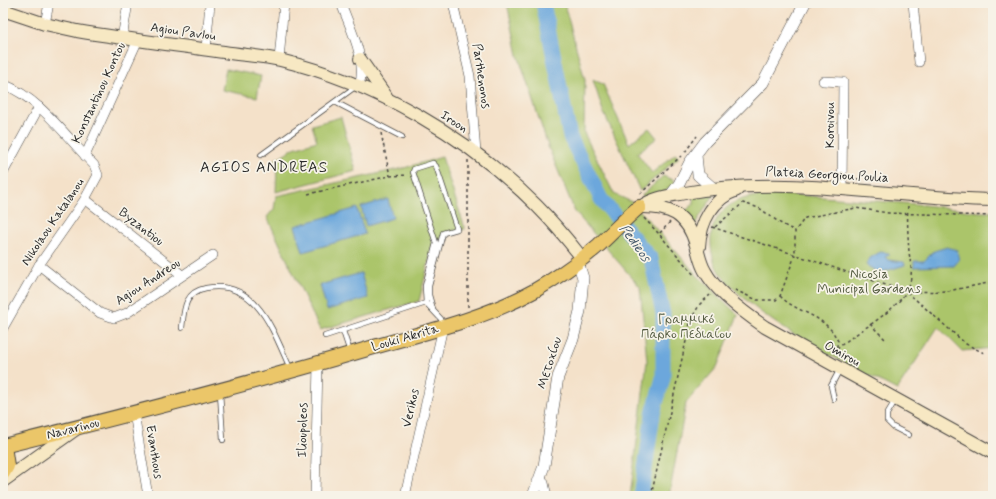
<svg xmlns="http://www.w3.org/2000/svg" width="996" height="499" viewBox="0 0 996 499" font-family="Mynerve,sans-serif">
<rect width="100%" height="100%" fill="#f7f3e8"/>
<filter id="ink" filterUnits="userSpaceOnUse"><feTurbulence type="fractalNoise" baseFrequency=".025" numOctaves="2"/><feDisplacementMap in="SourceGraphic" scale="8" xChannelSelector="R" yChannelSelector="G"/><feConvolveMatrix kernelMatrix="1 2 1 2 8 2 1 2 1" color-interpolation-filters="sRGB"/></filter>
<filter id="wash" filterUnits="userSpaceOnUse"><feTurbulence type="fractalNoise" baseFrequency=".012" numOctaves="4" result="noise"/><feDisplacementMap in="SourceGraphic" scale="16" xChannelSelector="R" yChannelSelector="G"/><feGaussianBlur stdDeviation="0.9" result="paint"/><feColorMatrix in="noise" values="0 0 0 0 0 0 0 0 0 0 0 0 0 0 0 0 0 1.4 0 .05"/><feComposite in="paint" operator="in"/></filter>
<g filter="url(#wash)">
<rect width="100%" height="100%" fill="#f4e1c9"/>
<!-- green -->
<g fill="#abc56b" stroke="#6b784b">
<polygon points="507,3 564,3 585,80 584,133 614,194 632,202 697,275 738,315 717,367 686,403 669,496 630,496 647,361 640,287 575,212 548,146 518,55"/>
<polygon points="226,69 261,76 257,97 222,90"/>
<polygon points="593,80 603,84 629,144 649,128 657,138 637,153 652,173 675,154 679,157 640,191 603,111"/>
<polygon points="341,117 356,171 276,192 277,166 274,160 294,148 317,141 312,125"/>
<polygon points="442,157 465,229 445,236 445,241 433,245 419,301 320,330 267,217 274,209 276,196 404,168"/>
<path d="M663,176L675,181C668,193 658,195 644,197L642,195Z"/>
<path d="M782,194L916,204L980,212H993V348L962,351L938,327L897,390C837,358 768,329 722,276C712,265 708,241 713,227C725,196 753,196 782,194Z"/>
<polygon points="714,195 693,227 683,213 694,204 693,196"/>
</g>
<!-- water -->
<g fill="#6ca7dc" stroke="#4c6984">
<polygon points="388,199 393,218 366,226 361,207"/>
<polygon points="357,208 365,234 303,252 295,226"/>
<polygon points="947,247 957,250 959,260 954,266 914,267 914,261 924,261 934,251"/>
<polygon points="880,252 889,253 889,255 885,257 888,260 904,262 905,265 879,273 866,265 870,258"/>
<polygon points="361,273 368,298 327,310 320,285"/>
</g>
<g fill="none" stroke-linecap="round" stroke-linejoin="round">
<!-- river -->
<polyline stroke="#6ca7dc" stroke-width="15" points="543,3 570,137 601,199 651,259 663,314 663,378 653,414 641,496"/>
</g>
</g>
<g filter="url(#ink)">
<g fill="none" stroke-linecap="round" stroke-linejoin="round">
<!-- service casing -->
<g stroke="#494643" stroke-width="6">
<g id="service">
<polyline points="335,102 402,137"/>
<polyline points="261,155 355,87"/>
<polyline points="433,309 429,295 429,286 443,233 457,229 436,166 433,163 414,169 413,172 436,243 425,286 426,303 441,319 443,326"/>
<path d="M182,328C184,310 184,292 206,288C257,279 273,331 290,368"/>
<polyline points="343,331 350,352"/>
<polyline points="325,336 426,303"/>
<polyline points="220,392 223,440"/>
<polyline points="834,399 831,386 840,369"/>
<polyline points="896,399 887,414 887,421 893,427 909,435"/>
</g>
</g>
<!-- minor casing -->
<g stroke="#494643" stroke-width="10">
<g id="minor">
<path d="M341,3C349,26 368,61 359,85"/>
<polyline points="453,3 470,76 476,153"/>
<polyline points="913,3 919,62"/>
<polyline points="45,24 49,3"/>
<polyline points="122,38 128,3"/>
<polyline points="206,49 210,3"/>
<polyline points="279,60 284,3"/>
<polyline points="823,81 843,82 842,189"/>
<path d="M3,84C41,99 66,137 94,165L98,175L85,199L39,265L3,328"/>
<polyline points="85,156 138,40"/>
<polyline points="3,173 39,107"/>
<polyline points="85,199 182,275"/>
<polyline points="39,265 100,313 114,318 127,313 213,255"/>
<polyline points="134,413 148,496"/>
<polyline points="541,477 544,483 547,496"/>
<polyline points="315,496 318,364"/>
<polyline points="405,496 443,327"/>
</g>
</g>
<!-- tertiary casing -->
<g stroke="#494643" stroke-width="12">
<g id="tertiary">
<polyline points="696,155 698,175 714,189"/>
<polyline points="670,196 679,184 690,162 705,142 763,83 805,3"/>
<polyline points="533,496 544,466 558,377 573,339 580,311 583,278 578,262"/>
</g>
</g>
<!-- secondary casing -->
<g stroke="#494643" stroke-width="14">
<g id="secondary">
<path d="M3,10L45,24L77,31C126,39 175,45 224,52C242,55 262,56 280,60C376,83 467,136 537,206C553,222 568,240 582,258"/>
<polyline points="360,59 386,96"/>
<path d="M642,206C654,197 670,196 685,193C788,174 890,198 993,200"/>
<path d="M639,207C670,206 687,214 696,245C699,254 700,263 705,271C716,292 746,314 765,327L993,453"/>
<path d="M699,247C700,222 713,198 737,190"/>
<polyline points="3,481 76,429"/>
</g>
</g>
<!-- primary casing -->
<g stroke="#494643" stroke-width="16">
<g id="primary">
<path d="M3,446C124,416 245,385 364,350C421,333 482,320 534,291C557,278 579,262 599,245C612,233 625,219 639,207"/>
<polyline points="3,473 7,466 4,446"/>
</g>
</g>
<!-- path -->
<g stroke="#494643" stroke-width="1.5" stroke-dasharray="3 3" stroke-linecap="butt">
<polyline points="381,133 390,176"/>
<polyline points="685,152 697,136"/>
<polyline points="851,178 859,179"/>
<polyline points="308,194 390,176 408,175"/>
<polyline points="640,194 681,156"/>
<polyline points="644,218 659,234"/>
<polyline points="670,222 659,234 695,276"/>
<polyline points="712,227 907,292 948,291 993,282"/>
<polyline points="715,227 743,203 759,208 780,223 795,231"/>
<polyline points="735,290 757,300 776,300 780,296 795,255 795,231 805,218 856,208 888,213 993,216"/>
<polyline points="907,292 966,344 986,354"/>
<path d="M780,296C795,311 815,313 829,328C833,331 835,336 838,341L835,355"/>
<polyline points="468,307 468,160"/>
<polyline points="870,324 885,339"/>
<path d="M837,349C858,329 910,307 911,276C912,268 910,260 909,252C908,237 907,220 908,205"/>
<polyline points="651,496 691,319 700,304 710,295"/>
</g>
<!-- service -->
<use href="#service" stroke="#fff" stroke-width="4.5"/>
<!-- minor -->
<use href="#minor" stroke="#fff" stroke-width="9"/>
<!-- tertiary -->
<use href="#tertiary" stroke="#fff" stroke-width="11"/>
<!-- secondary -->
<use href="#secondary" stroke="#f7e8c3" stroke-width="12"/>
<!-- primary -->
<use href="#primary" stroke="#ebc669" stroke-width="14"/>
</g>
</g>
<g text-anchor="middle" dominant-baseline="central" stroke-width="3.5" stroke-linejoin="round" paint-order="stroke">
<!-- street labels -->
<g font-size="13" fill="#2b2b2b" stroke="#f7f3e8">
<text transform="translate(183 32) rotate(8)">Agiou Pavlou</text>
<text transform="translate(481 76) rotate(82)">Parthenonos</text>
<text transform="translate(99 93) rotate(-65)">Konstantinou Kontou</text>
<text transform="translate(454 122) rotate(33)">Iroon</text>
<text transform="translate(830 125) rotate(-90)">Koroivou</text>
<text transform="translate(827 175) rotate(3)">Plateia Georgiou Poulia</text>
<text transform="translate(53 222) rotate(-56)">Nikolaou Katalanou</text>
<text transform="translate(141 227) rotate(38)">Byzantiou</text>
<text transform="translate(148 282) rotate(-33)">Agiou Andreou</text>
<text transform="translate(405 338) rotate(-16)">Louki Akrita</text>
<text transform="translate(842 354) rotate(29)">Omirou</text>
<text transform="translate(550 363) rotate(-72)">Μετοχίου</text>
<text transform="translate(411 408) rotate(-77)">Verikos</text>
<text transform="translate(73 429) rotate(-14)">Navarinou</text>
<text transform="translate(303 430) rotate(-89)">Ilioupoleos</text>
<text transform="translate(154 452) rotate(81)">Evanthous</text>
</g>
<!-- park labels -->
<g font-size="13" fill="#51593e" stroke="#f7f3e8">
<text x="869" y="274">Nicosia<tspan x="869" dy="15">Municipal Gardens</tspan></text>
<text x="686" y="319">Γραμμικό<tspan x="686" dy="15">Πάρκο Πεδιαίου</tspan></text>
</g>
<!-- water labels -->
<g font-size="14" font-style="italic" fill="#425669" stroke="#f7f3e8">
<text transform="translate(635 243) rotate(54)">Pedieos</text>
</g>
<!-- quarter labels -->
<g font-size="15" letter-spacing="1" fill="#2b2b2b" stroke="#f7f3e8">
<text x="264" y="168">AGIOS ANDREAS</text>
</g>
</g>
<!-- margin -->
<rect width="996" height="499" fill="none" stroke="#f7f3e8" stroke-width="16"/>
</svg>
